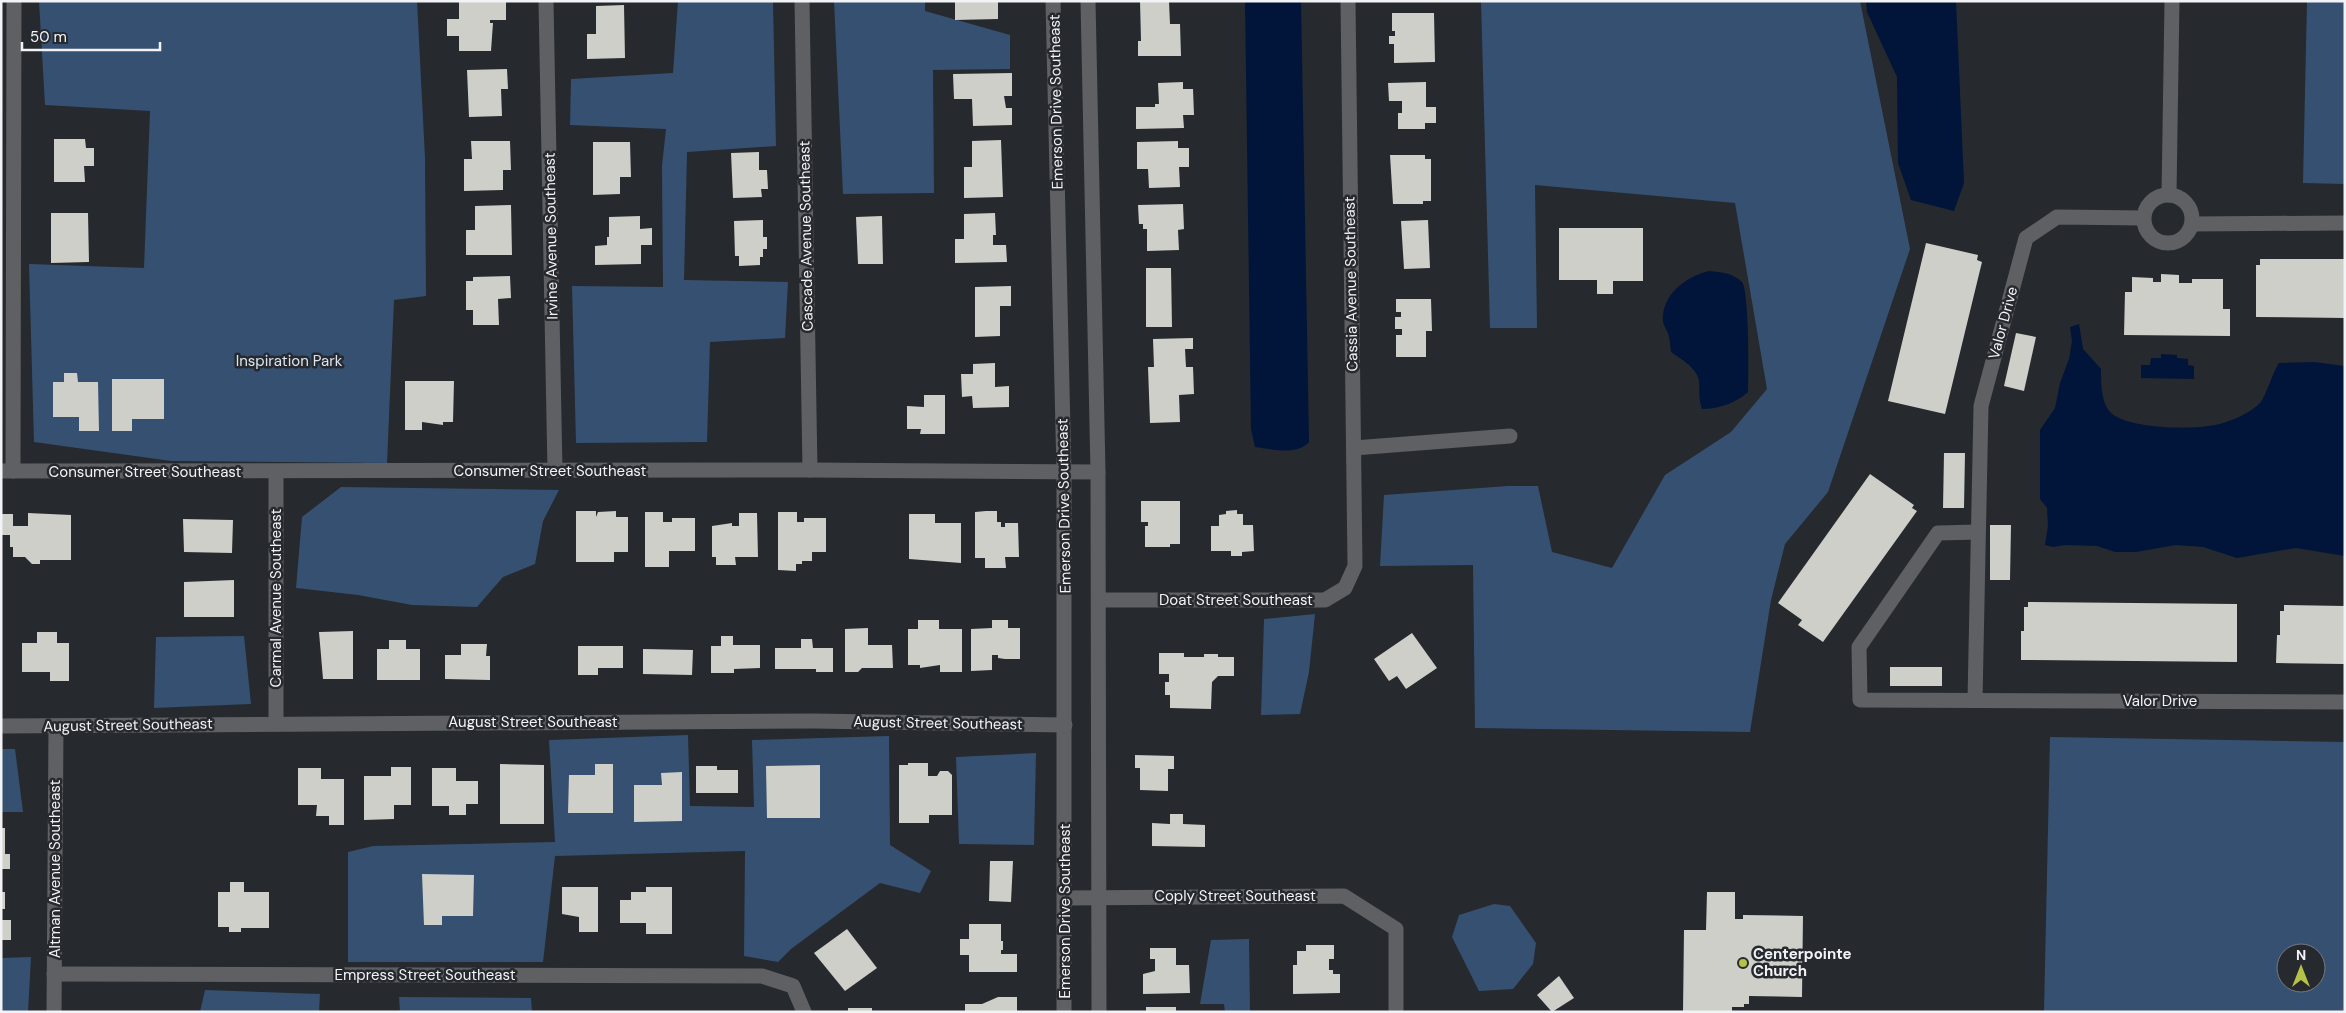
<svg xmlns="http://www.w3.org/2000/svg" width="2346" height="1013" viewBox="0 0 2346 1013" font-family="'DM Sans',sans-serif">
<rect width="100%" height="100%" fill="#26292e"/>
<!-- green -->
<g fill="#365071" fill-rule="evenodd">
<polygon points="39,1 417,1 425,158 426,296 394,300 387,463 171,461 34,442 29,264 144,268 150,111 45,105"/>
<polygon points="678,1 773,1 776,146 687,152 684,280 788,282 785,338 710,342 707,442 576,443 572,286 663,287 662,166 666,129 570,125 571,79 673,73"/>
<polygon points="834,1 925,1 925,11 1010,35 1010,69 933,70 934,193 843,194"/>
<polygon points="1481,1 1860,1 1910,249 1828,492 1785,544 1771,600 1750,732 1475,728 1473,565 1380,566 1384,495 1508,486 1538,486 1552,552 1612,568 1665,475 1731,432 1767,389 1735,203 1535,185 1537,328 1490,328"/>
<polygon points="2307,1 2345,1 2345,184 2303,183"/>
<polygon points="341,487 559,490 543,521 535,564 503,577 477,607 412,605 358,595 296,588 302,517"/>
<polygon points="1315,614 1309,672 1300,714 1261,715 1264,619"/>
<polygon points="244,636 251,704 154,708 156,637"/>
<polygon points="688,735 690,806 754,807 752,740 889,736 890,845 931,871 920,893 880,883 791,949 778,962 744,956 745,851 555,856 543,962 348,962 348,852 373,846 555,842 549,740"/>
<path d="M2050,737L2345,742V1012H2044ZM2286,953H2316V983H2286Z"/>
<polygon points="1,749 15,749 23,812 1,812"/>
<polygon points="1036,753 1034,845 959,844 956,757"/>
<polygon points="1494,904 1510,906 1536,943 1533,964 1513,989 1479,991 1452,937 1459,915"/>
<polygon points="1249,939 1250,1012 1225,1012 1224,1004 1200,1004 1211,940"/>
<polygon points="31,957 28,1012 1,1012 1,958"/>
<polygon points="205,990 320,994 319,1012 200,1012"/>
<polygon points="399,997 531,998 532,1012 400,1012"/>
</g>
<!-- water -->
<g fill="#001539">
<path d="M1245,1H1301L1309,442C1297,456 1271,449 1255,447L1251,429Z"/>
<polygon points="1866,1 1956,1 1964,183 1954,211 1911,200 1898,163 1897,77 1867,12"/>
<path d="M1709,271C1721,272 1733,273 1742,282C1749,290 1749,377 1748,392C1736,403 1718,409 1702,409C1698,396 1700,392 1699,381C1697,368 1681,359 1671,352C1670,346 1670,339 1668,333C1666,329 1664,326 1663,322C1661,295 1685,277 1709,271Z"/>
<path d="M2079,324L2083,349L2101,369C2101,383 2101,403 2111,413C2129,429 2192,430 2215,425C2230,422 2249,414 2260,403C2265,398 2273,372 2279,363L2314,362L2345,366V556L2296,548L2237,558L2203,547L2176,545L2136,552H2115L2097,546L2065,545L2053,547L2045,545L2048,526L2047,508L2040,499V430L2055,408L2060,383L2069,359L2072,341L2070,327Z"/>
<polygon points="2161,354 2177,355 2177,358 2188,359 2188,365 2194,366 2194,379 2141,378 2141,365 2150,365 2151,358 2161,358"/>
</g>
<!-- building -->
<g fill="#cecfc8">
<polygon points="459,1 506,1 506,20 490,20 490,23 493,23 491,51 459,51 459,36 447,36 447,19 459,19"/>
<polygon points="955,1 998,1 998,19 955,20"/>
<polygon points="1140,1 1169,1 1170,24 1180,24 1181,56 1138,56 1138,41 1141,41"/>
<polygon points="624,5 625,58 587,59 587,34 596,34 596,6"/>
<polygon points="1392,13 1434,13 1435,62 1394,63 1394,44 1389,44 1389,36 1395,36 1395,31 1392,31"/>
<polygon points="507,69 508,89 501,89 502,116 469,117 467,70"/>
<polygon points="1012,73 1012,96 1004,96 1006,108 1012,108 1012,125 973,126 972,99 954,99 953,74"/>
<polygon points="1183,82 1183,89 1193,89 1194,115 1183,115 1184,128 1136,129 1136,107 1155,107 1155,104 1159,104 1158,83"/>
<polygon points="1426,82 1426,107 1436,107 1436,123 1425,123 1425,129 1398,129 1398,113 1402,113 1402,101 1389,101 1388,83"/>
<polygon points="54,139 85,139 86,148 94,148 94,166 84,166 85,182 54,182"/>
<polygon points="1001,140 1003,197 964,198 964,167 972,167 972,141"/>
<polygon points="471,141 510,141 511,170 503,170 503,190 464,191 464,159 472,159"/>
<polygon points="1178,141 1178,148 1189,148 1189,167 1179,167 1180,187 1149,188 1148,169 1137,169 1137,142"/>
<polygon points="593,142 630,142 631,177 620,177 620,194 593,195"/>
<polygon points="759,152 759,170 767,170 768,189 761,189 762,197 733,198 731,153"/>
<polygon points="1390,155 1425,155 1425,159 1431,159 1431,201 1423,201 1423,204 1393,204"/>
<polygon points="1183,204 1184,229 1178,230 1179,250 1147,251 1147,229 1143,229 1143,224 1139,224 1138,205"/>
<polygon points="511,205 512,255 466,255 466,230 475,230 475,206"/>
<polygon points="51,213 88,213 89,262 51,263"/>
<polygon points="995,213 996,235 993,235 993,245 1006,245 1007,262 955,263 955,239 964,239 964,214"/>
<polygon points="640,216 640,229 652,228 652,245 641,245 641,264 595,265 595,246 607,245 607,237 609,237 609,217"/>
<polygon points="882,216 883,264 858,264 856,217"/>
<polygon points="763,220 763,237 767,237 767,249 763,249 763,257 760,257 760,265 739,266 739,256 735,256 734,221"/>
<polygon points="1428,220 1430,268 1404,269 1401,221"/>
<polygon points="1559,228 1643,228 1643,281 1613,281 1613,294 1597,294 1597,280 1559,280"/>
<polygon points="1926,243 1978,255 1977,260 1982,262 1945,414 1888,401"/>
<polygon points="2260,259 2345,259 2345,318 2256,317 2256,265 2260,265"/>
<polygon points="1146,268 1171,268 1172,327 1146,327"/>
<polygon points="2161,274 2179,275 2179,283 2192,283 2192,279 2223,279 2223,309 2230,309 2230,336 2124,335 2125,292 2132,292 2132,277 2153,278 2153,282 2161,282"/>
<polygon points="510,276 511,298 498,299 499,325 473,325 473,310 466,310 466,281 473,281 473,277"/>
<polygon points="1011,286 1011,306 1000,306 1000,336 975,337 975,287"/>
<polygon points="1396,299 1431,299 1432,331 1426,331 1426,357 1396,357 1396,335 1402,335 1402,329 1395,329 1395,317 1401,317 1401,312 1396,312"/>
<polygon points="2016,333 2036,337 2024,391 2004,386"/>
<polygon points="1193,338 1193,349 1185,349 1186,367 1193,367 1194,394 1179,395 1180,422 1150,423 1148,367 1154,367 1153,339"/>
<polygon points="995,363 995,387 1009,386 1009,407 973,408 972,396 962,397 961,374 973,374 973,364"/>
<polygon points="64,373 77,373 78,382 98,382 99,431 79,431 79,417 53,417 53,382 64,382"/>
<polygon points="112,379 164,379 164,419 132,419 132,431 112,431"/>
<polygon points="405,381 454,381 453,422 443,422 443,425 422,422 422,430 405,430"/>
<polygon points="924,395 945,395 945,434 920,434 921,429 907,429 907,406 924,407"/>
<polygon points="1944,453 1965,453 1964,508 1943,508"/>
<polygon points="1870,474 1914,505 1912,508 1917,511 1823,642 1798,625 1802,620 1778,603"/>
<polygon points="1141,501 1180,501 1180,544 1170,544 1170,547 1145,547 1145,526 1148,526 1148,522 1141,522"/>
<polygon points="1237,510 1237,514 1243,514 1243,525 1253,525 1254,551 1242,552 1242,556 1231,556 1231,551 1211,551 1211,526 1219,526 1219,515 1226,514 1226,511"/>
<polygon points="576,511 596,511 596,517 598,512 616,511 616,517 628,517 628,552 614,552 614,562 576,562"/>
<polygon points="986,511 997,511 997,522 1001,522 1001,527 1005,527 1005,523 1018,523 1019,557 1005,557 1006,568 985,568 985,558 975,558 975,512"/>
<polygon points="645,512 663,512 663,522 672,522 672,518 695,518 695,551 669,551 669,567 645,567"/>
<polygon points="778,512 797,512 797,522 804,522 804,518 826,518 826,552 812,552 812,561 802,561 802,564 796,564 796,571 778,570"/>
<polygon points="28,513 71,515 71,560 40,560 40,564 32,564 25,557 13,557 13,547 10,547 10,535 1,535 1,514 13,514 13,526 28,526"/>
<polygon points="739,513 757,513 758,557 735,557 736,565 716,565 716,557 712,557 712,526 732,523 732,526 739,526"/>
<polygon points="909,514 935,514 935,523 961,523 961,563 909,559"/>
<polygon points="183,519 233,520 232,553 184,552"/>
<polygon points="1990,525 2011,525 2010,580 1990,580"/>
<polygon points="234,580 234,617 184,617 184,582"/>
<polygon points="2028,602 2237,604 2237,662 2021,660 2021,631 2024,631 2024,607 2028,607"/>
<polygon points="2284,605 2345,606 2345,664 2276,663 2277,635 2280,635 2280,611 2284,611"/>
<polygon points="918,620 939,620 939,629 962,629 962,672 940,672 940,665 920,668 920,665 908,665 908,629 918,629"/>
<polygon points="992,620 1008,620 1008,628 1020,628 1020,659 1005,659 998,658 998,655 992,655 992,670 971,671 971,629 992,628"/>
<polygon points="868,628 868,645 892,645 893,668 862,668 858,672 845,672 845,629"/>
<polygon points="353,631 353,679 323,679 319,632"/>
<polygon points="37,632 57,632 57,643 69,643 69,681 50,681 50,672 22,672 22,643 37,643"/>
<polygon points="1412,633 1437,668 1406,689 1397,676 1389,681 1374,659"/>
<polygon points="721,636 733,636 733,645 760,645 760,668 734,669 734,673 711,673 711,646 721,646"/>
<polygon points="801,639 812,639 813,648 833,648 833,672 816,672 816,669 775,669 775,648 801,648"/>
<polygon points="389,640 406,640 406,649 420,649 420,680 377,680 377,649 389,649"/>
<polygon points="461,644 487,644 486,656 490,656 490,680 445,679 445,655 461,655"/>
<polygon points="578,646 623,646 623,668 598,668 598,675 578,675"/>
<polygon points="643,649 693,650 692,675 643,674"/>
<polygon points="1159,653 1184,653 1184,657 1204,657 1204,654 1218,654 1218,657 1234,657 1234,676 1218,676 1212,682 1211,709 1170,708 1170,695 1165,695 1165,682 1169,682 1169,674 1159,674"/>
<rect x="1890" y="667" width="52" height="19"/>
<polygon points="1135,755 1174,756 1174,769 1168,769 1168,791 1140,790 1140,768 1135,768"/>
<polygon points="908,763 928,763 928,776 937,776 940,771 948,771 952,775 952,815 929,815 929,823 899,823 899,765 908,765"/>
<polygon points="500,764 544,765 544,824 500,824"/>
<polygon points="595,764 613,764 613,813 568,813 569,775 595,775"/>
<polygon points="820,765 820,818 767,818 766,766"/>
<polygon points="696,766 717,766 717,770 738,770 738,793 696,793"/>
<polygon points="391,767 411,767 411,805 394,805 394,819 364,820 364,776 391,776"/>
<polygon points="298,768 321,768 321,779 344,779 344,825 329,825 329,816 316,816 317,805 298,805"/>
<polygon points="432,768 456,768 456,781 478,781 478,804 466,804 466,815 449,815 449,806 432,806"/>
<polygon points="682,772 682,821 634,822 634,785 662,785 661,773"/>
<polygon points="1170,814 1183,814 1183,824 1205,825 1205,847 1152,846 1152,823 1170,824"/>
<polygon points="1,828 5,828 5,854 10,854 10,869 1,869"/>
<polygon points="990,861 1013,861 1011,902 989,901"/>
<polygon points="422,874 474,875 473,916 442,916 442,925 424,925"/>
<polygon points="230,882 244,882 244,892 269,892 269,928 241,928 241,932 229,932 229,927 218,927 218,892 230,892"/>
<polygon points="562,887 598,887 598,932 579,932 579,917 562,914"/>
<polygon points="646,887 672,887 672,934 646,934 646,923 620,923 620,900 631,900 631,892 646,892"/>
<rect x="1" y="892" width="4" height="17"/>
<polygon points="1707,892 1735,892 1735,919 1743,919 1743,915 1803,916 1802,997 1749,996 1749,1004 1744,1004 1744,1007 1732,1007 1732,1012 1683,1012 1684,930 1706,930"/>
<rect x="1" y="920" width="10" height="20"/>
<polygon points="969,924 1001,924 1001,941 1003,941 1003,950 1001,950 1001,954 1017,954 1017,972 969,972 969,955 960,955 960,939 969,939"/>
<polygon points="847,929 877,968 845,991 814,953"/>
<polygon points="1306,945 1334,945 1334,959 1329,959 1329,970 1333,970 1333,974 1340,974 1340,993 1293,994 1293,965 1297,965 1297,951 1306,951"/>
<polygon points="1150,948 1176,948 1176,965 1189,965 1190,993 1143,994 1143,974 1155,971 1155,959 1150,959"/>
<polygon points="1559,976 1574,998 1552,1012 1537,995"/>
<polygon points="998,997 1017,997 1017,1012 965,1012 965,1004 982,1004"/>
<rect x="1146" y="1007" width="30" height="5"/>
<rect x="848" y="1008" width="24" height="4"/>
</g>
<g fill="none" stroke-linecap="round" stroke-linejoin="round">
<!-- minor -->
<g stroke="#5e6063" stroke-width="15">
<polyline points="546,1 555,471"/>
<polyline points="802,1 810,470"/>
<polyline points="1053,1 1064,473 1064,1012"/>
<polyline points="1088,1 1098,472 1099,1012"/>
<circle cx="2168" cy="219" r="24"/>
<polyline points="2169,195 2172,1"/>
<polyline points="2192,224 2345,223"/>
<polyline points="1354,448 1510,436"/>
<polyline points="1,471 810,470 1098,472"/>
<polyline points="13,471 14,1"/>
<polyline points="276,472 276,723"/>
<polyline points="1978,532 1938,533 1859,647 1860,700 2345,702"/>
<polyline points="1099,600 1325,600 1345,588 1355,566 1348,1"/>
<polyline points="1975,700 1981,406 2026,238 2057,217 2143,218"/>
<polyline points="1,726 813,721 1065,725"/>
<polyline points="1065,898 1344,896 1396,929 1396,1012"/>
<polyline points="54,974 762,976 793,986 804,1012"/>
<polyline points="54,1012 56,726"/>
</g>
</g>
<!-- markers -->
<circle fill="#b6c148" stroke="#26292e" stroke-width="2" cx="1743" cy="963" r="5"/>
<g text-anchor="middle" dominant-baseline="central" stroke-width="5" stroke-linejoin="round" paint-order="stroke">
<!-- street labels -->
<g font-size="15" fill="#f1f3f6" stroke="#26292e">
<text transform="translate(1056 102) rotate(-91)">Emerson Drive Southeast</text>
<text transform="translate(551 236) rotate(-91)">Irvine Avenue Southeast</text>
<text transform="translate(806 236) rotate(-91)">Cascade Avenue Southeast</text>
<text transform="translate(1351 284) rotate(-91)">Cassia Avenue Southeast</text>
<text transform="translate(2003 323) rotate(-75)">Valor Drive</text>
<text x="550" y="471">Consumer Street Southeast</text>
<text x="145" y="472">Consumer Street Southeast</text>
<text transform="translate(1064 506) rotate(-91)">Emerson Drive Southeast</text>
<text transform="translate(276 598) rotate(-90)">Carmal Avenue Southeast</text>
<text x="1236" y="600">Doat Street Southeast</text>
<text x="2160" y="701">Valor Drive</text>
<text x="533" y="722">August Street Southeast</text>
<text transform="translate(938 723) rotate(1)">August Street Southeast</text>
<text transform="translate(128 725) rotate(-1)">August Street Southeast</text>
<text transform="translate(55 869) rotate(-90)">Altman Avenue Southeast</text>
<text x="1235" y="896">Coply Street Southeast</text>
<text transform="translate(1065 911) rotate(-90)">Emerson Drive Southeast</text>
<text x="425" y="975">Empress Street Southeast</text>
</g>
<!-- park labels -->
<g font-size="15" fill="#dbe5f2" stroke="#26292e">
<text x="289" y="361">Inspiration Park</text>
</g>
<!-- poi labels -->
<g font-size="15" font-weight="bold" fill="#f1f3f6" stroke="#26292e" text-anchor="start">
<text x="1753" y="954">Centerpointe<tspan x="1753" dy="17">Church</tspan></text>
</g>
</g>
<!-- border -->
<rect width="2346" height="1013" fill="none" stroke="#f1f3f6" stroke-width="5"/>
<!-- north arrow -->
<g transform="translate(2301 968)"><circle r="24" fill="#26292e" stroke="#777a7e"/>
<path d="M0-4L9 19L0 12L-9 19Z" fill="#b6c148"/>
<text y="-8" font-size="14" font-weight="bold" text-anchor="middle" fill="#f1f3f6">N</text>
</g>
<!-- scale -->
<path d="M22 42v8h138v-8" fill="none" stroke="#f1f3f6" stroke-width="2.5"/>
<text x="30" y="42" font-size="15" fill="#f1f3f6" stroke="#26292e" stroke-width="4" paint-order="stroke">50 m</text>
</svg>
